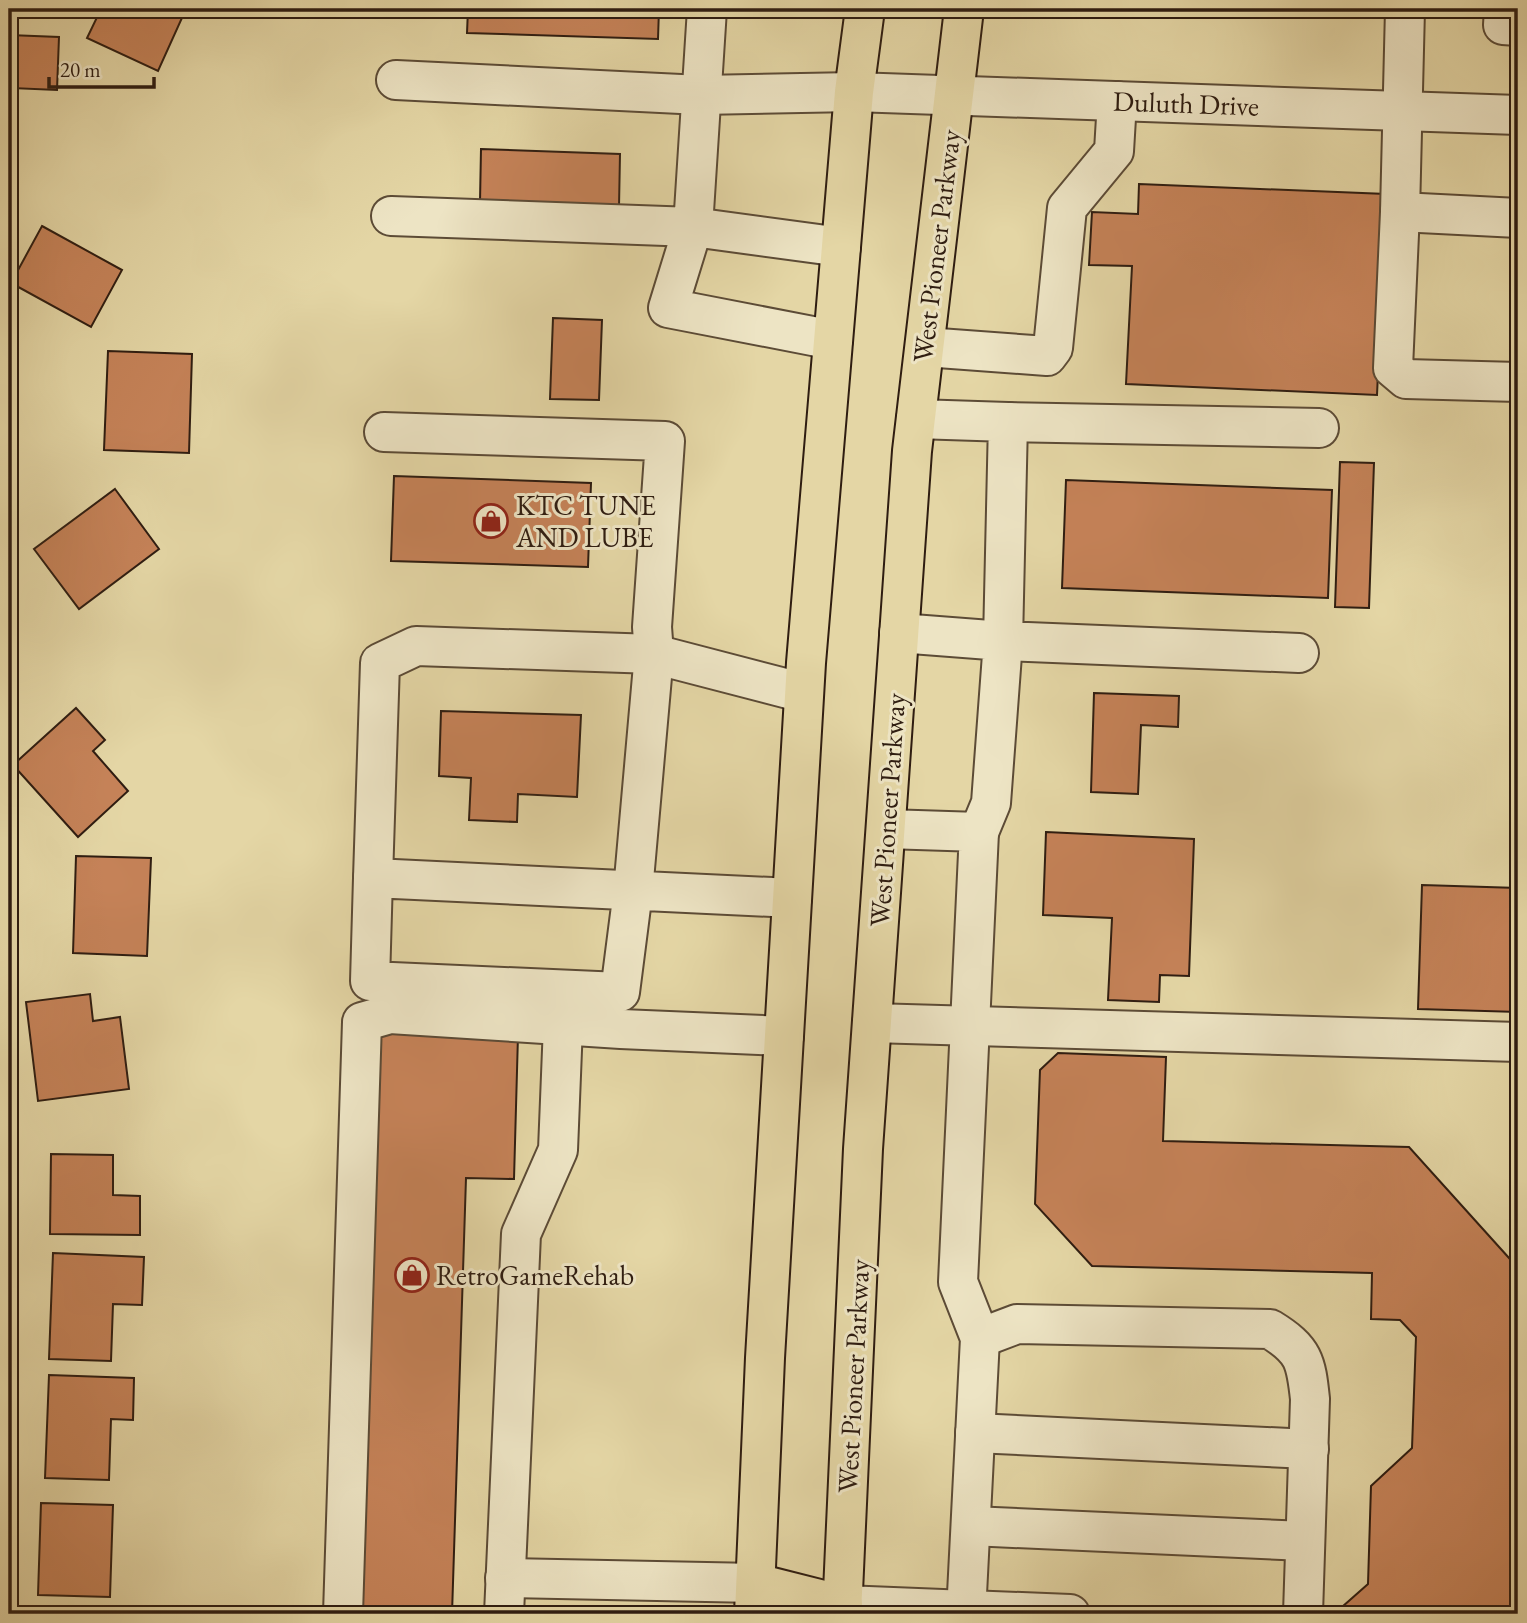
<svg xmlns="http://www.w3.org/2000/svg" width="1527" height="1623" viewBox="0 0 1527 1623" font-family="'EB Garamond',serif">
<rect width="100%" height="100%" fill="#e4d6a5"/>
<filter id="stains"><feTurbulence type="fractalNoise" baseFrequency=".00286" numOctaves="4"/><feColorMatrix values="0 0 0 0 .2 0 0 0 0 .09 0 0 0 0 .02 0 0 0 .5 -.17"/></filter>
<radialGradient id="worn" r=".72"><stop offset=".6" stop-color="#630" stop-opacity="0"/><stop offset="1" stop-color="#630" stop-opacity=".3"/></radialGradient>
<!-- building -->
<g fill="#c58258" stroke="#2f1d11" stroke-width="2">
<polygon points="101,9 186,9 158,71 87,38"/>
<polygon points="468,9 659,9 658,39 467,33"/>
<polygon points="9,35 59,37 57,90 12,88 11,127 9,127"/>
<polygon points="481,149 620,154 619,207 480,202"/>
<polygon points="1139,184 1386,194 1377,395 1126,384 1132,266 1089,265 1092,212 1138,214"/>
<polygon points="42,226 122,270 91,327 11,283"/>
<polygon points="553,318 602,320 599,400 550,399"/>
<polygon points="108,351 192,354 189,453 104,450"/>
<polygon points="1340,462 1374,463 1369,608 1335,607"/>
<polygon points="394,476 591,483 588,567 391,561"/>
<polygon points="1066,480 1332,490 1328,598 1062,588"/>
<polygon points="115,489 159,549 79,609 34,549"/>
<polygon points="9,527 15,527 13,592 9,592"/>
<polygon points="1094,693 1179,696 1178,727 1141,725 1138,794 1091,792"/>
<polygon points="76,708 105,740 93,751 128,791 78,837 13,765"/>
<polygon points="441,711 581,715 577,797 518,794 517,822 469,820 471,778 439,776"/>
<polygon points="1046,832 1194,839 1189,976 1160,975 1159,1002 1108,1000 1112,918 1043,915"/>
<polygon points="76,856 151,858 147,956 73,953"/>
<polygon points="1422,885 1518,888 1518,1012 1418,1009"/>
<polygon points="90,994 93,1021 120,1017 129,1089 38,1101 26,1002"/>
<polygon points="380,1031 518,1035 514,1179 466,1178 452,1614 361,1614"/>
<polygon points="1058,1053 1166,1057 1163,1141 1409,1147 1518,1268 1518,1614 1342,1614 1342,1607 1368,1584 1371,1486 1412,1448 1416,1337 1400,1320 1371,1319 1372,1273 1092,1266 1035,1204 1040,1070"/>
<polygon points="51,1154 113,1155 113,1195 140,1196 140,1235 50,1234"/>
<polygon points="53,1253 144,1257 142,1305 113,1304 111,1361 49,1359"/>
<polygon points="49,1375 134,1378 133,1420 111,1419 109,1480 45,1478"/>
<polygon points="41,1503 113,1505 110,1597 38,1595"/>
</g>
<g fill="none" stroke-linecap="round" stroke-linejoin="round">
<!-- minor casing -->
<g stroke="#5c4b36" stroke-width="42">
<g id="minor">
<polyline points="1405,9 1400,212 1393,368 1406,379 1518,382"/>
<polyline points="1504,9 1503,25 1518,26"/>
<polyline points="396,80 701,95 854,92 1518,115"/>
<polyline points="1400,212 1518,218"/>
<polyline points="391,216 693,227 707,9"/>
<polyline points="833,340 668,308 693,227 841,247"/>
<polyline points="925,347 1047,356 1053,348 1067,208 1114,151 1117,101"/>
<polyline points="916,419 1008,422 1003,641 1299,653"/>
<polyline points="1008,422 1319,428"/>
<polyline points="384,432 665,441 652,627 654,654 633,891 620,992 370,981 373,878 792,898"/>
<polyline points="899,633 1003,641 991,803 979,832"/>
<polyline points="886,829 979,832 958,1282 980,1338 966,1614"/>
<polyline points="373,878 380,663 416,646 654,654 804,693"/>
<polyline points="872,1023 1518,1042"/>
<path d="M980,1338L1017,1324L1270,1329C1304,1350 1306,1361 1310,1399L1303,1614"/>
<polyline points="975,1433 1309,1449"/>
<polyline points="971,1526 1305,1541"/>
<polyline points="505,1578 756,1583"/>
<polyline points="843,1605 1070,1614"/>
<polyline points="343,1614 362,1022 390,1014 621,1029 784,1036"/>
<polyline points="504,1614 521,1234 558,1150 563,1025"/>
</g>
</g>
<!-- major casing -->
<g stroke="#2f1d11" stroke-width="42">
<g id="major">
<polyline points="756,1583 843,1605"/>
<polyline points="754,1614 765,1358 806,663 854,92 865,9"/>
<polyline points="842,1614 863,1149 912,451 964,9"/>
</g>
</g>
<!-- minor -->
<use href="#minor" stroke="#ede4c4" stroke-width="38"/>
<!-- major -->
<use href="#major" stroke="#e4d6a5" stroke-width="38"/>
</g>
<!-- icons -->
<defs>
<g id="shop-ring" transform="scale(1.75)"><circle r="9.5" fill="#ede4c4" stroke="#8f2418" stroke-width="1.5"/><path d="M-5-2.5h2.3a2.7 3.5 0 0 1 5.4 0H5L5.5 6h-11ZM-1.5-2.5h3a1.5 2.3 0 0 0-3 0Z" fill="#8f2418"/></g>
</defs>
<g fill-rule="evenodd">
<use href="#shop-ring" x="491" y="521"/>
<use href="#shop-ring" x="412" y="1275"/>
</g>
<g text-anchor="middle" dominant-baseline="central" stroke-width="6" stroke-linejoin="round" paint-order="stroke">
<!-- street labels -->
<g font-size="28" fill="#2f1d11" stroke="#ede4c4">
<text transform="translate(1186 103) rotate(2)">Duluth Drive</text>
<text transform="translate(936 246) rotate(-83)">West Pioneer Parkway</text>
<text transform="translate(887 810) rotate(-86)">West Pioneer Parkway</text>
<text transform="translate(853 1376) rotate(-87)">West Pioneer Parkway</text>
</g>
<!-- poi labels -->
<g font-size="28" fill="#2f1d11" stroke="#ede4c4" text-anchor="start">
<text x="516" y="505">KTC TUNE<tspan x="516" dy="32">AND LUBE</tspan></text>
<text x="436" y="1275">RetroGameRehab</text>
</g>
</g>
<!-- margin -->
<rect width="1527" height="1623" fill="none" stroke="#e4d6a5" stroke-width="35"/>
<rect x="10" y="10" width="1506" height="1602" fill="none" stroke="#2f1d11" stroke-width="3.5"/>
<rect x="18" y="18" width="1492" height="1588" fill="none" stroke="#2f1d11" stroke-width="2"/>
<!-- scale -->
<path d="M49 77v10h105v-10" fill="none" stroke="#2f1d11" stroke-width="3.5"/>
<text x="60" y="77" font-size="21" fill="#2f1d11" stroke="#ede4c4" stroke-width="5" paint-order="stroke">20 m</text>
<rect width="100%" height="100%" filter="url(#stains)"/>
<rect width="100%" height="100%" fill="url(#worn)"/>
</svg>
